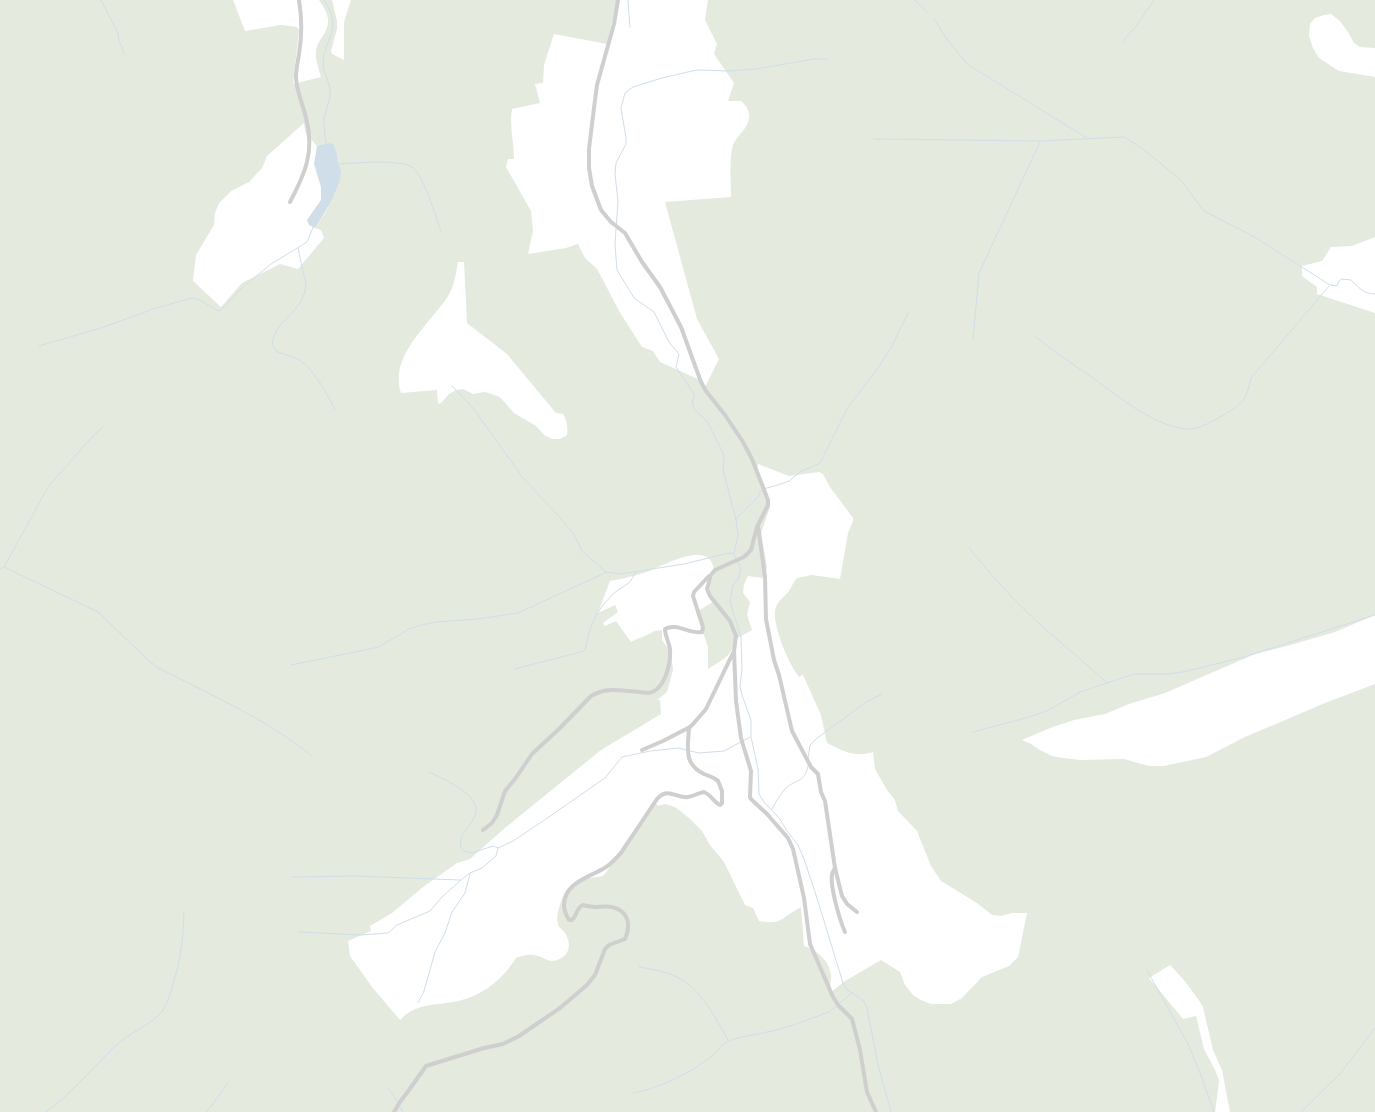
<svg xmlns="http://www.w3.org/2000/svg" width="1375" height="1112" viewBox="0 0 1375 1112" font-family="Inter,sans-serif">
<rect width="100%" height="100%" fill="#fff"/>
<!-- green -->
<path fill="#e4eade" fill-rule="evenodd" d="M0,0H233L245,31L281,25L297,27L299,30L293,84L321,77C319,69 315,59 316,50C317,44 320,40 323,36C332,22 328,13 319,0H332L337,21V29L331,51L332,54L344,60V22L351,0H617L607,44L554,34L544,65L543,83L535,84L540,103L512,109C509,125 514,142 514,159H508L506,167L531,211L533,231L528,254L566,248L578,244L585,258L597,269L603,280L619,311L642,347L653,351L660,362L700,380L704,389L719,359L697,319L665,202L731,197C731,183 729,158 733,145C737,135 748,129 749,118C750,111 746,105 741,101H728L734,83L714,54L717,44L705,20L708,0H1375V48L1360,47L1354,43L1348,32L1340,21L1331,14L1324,15L1315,18L1310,24L1309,36L1313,48L1319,58L1339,71L1375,77V237L1352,246L1331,247L1322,261L1302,266V276L1317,287V294L1375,313V615L1335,632L1294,644L1255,654L1165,693L1129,704L1105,714L1074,720L1050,728L1022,740L1031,744L1040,750L1052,756L1063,758L1080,760L1124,759L1149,766H1164L1206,757L1245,737L1325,703L1375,684V1112H1230L1222,1070L1213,1050L1203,1007L1198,999L1184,980L1170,965L1149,978L1183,1019L1196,1016L1204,1049L1215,1070L1219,1080L1218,1090L1215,1112H0ZM304,123L305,132L317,146L328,143L335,148L338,163L341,170L337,189L325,213L315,228L321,230L324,238L298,269L280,264L242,283L221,307L193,281L196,255L214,225L215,213L219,203L231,191L249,182L262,168L267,156ZM458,262H464L467,323L507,354L556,413L563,414C567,421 568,427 567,435L560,439H552L544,435L536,426L514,413L500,397L485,392L473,394L463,389L456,390L449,394L441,403L438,404L437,390L401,393C388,356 431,323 448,296C454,287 456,273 458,262ZM758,464L789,476L819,472L823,474L830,487L853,518V521L848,533L840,579L812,575L797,578C793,582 792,587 789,591C785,596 778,601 776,607C770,621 789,665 799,677L803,675L821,715L827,743C844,751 854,758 873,752L875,769L887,790L895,800L898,811L917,831L931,866L941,881L977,903L992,915L1001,916L1012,913H1027L1018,957L1009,966L982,977L962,998L951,1004H931L921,1000L913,995L905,985L900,972L881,960L845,981L830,993C830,987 831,981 831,976C830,961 817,950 804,946L801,907C783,916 782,926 759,921L753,908L745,905L724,862L710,845L702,831L689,818L675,807L665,804L658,806L655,802C646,815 636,827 627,840C618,852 613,865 603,876C579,880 568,879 560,905C558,911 556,918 558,924C559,928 563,930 565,933C570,941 571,951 563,957C550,966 546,957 534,955C528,954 522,956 516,958C503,979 482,996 458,1001C436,1006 417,1002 400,1020L372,987L350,956L348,941L371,931L370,926L392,913L423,887L457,863L470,859L506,827L601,750L661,714L660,700H657L667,692L673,670L671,652L662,640V630L654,631C648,636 638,638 631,642L616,621L605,626L603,623L618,612L615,605L598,613L610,581C622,579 633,576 644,573C659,568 706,539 713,566C717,579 702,589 713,602L696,612L708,647V669C721,660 733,657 734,640L752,630L747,615L750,602L743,593L744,584L748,576L764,578L767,567L761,533L770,507L757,469Z"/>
<!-- water -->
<path fill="#d0deea" d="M328,143L333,144C337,150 337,157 338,163C339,166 341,168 341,171C341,188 324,214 315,228L309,225L307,220L321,200V187L314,164L317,146Z"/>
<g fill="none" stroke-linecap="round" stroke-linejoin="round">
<!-- stream -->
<g stroke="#d0deea" stroke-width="1">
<polyline points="101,0 118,33 119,41 125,55"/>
<path d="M324,0C344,31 325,35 323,63C323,73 329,80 330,90C331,101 325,110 324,120C324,128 325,136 326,144"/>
<polyline points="628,0 630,27"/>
<polyline points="914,0 927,12"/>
<polyline points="934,19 946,38 967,64 1087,138"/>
<polyline points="1123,41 1137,25 1154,0"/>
<polyline points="827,59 814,59 756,69 728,71 698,70 692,71 662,78 633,87 625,93 621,108 626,138 626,144 616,163 615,174 618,201 615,244 617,270 634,298 654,312 669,342 679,354 676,367 694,394 694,397 692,402 694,409 707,421 722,451 724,457 723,470 736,520 738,535 734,554 741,569 738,579 733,585 730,602 741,637 742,669 740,686 742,695 751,720 751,737 758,769 759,794 764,802 780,819 787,831 798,845 804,859 817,898 843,983 846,989 863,1000 867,1008 878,1065 891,1112"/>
<path d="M874,139L1041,141L1124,137L1143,149L1181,180L1203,210L1221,220L1253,236L1330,285L1337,286L1339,281L1342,279L1351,280C1359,287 1362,294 1375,294"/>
<path d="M339,164C354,163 400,159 412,167C423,174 436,217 441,231"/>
<path d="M298,248L306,285C304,311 276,320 272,343L276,351C284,355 292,356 299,360C314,369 327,394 335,409"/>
<path d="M1036,337C1053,351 1071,363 1089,375C1115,394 1152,425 1185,429C1198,430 1209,423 1220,417C1241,405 1246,402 1251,378L1329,286"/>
<polyline points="973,340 979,273 1040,142"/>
<path d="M39,346L101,328L156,308L192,298C204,299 210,309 220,311L243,287L271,264L307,242L314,225"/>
<polyline points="452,386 473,408 523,478 553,510 573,533 583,552 606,572"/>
<polyline points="736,519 758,497 760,492 763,489 778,485 789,481 800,472 820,463 848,407 873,375 891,348 908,313"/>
<path d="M969,548C992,576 1016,603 1043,627C1064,646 1086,663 1107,683"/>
<path d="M4,567L98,612L148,660L157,667C210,695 265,718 312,756"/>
<polyline points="0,570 4,567 48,487 91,438 103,427"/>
<polyline points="291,665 379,647 409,629 421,625 436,622 477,619 518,613 607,572 620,574 684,564 729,553 734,554"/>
<polyline points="514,669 577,653 585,650 590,629 595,617 603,605 614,593 630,582 636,572"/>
<polyline points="973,732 1029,717 1049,710 1080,692 1134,674 1168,674 1183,672 1244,657 1375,615"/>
<polyline points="690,751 699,753 724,751 750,737"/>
<polyline points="808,759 810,745 816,739 866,702 882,694"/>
<path d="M429,772C443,779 460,786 470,797C491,820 450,831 463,851L472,853L493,846L498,848L513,841L543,821L605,778L622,757L650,751L679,748L686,750"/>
<path d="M772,809C776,802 780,794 786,788C796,779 805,783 808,766"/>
<polyline points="292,877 354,876 460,880"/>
<polyline points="299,932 360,935 388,933 397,925 430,911 442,897 461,880 470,873 482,868 496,856 498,848"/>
<path d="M639,967C652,969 664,971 677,977C700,987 716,1019 728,1040"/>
<polyline points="1147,970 1189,1046 1202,1078 1214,1112"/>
<polyline points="418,1003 424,991 435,952 445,933 452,912 465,893 470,874"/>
<polyline points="840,1003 852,993"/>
<polyline points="388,1088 392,1093 403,1112"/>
<path d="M633,1093C660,1088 691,1073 712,1056C718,1051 723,1043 729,1041C741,1036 755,1035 767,1032C788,1028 809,1019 829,1012L837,1006"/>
<polyline points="1302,1111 1339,1075 1375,1028"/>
<path d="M46,1112C72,1093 93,1068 115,1046C128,1034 150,1025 162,1012C167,1005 170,995 172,987C181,960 183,940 184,912"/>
<polyline points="207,1112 228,1083"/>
</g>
<!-- street -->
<g stroke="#cfcfcf" stroke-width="4">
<polyline points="618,0 614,24 597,85 595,100 589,149 589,168 592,186 601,210 611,222 625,233 642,262 660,287 681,327 701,382 706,391 725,415 743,442 752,459 768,500 768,505 757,527 751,550 744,557 715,570 711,575 707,589 710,596 730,621 736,636 734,651 736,701 741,738 751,771 750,797 751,799 767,814 788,838 793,849 804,898 810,944 833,997 838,1005 852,1019 860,1050 867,1092 876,1112"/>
<path d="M290,202C305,174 315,151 306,118C303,105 296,90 296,77C296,69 298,61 299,54C302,36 302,18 299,0"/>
<polyline points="758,526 765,577 766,619 774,660 779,675 792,731 811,767 818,774 821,792 825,801 835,868 842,896 847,904 857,912"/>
<polyline points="642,750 663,741 690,727 694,723 706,709 733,653"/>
<path d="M483,830L492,823L497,815L505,791L515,779L532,754L560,728L591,696C608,685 630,692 649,693C665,690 671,663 670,649C669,642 665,636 665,629C677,622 690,635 702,632L703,627L693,596L694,592L709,576"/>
<path d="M835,868C834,870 832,873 832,875C830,887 840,921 845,932"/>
<path d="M394,1112L400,1102L409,1090L426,1066L484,1048L503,1044L519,1036L560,1008L587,985L595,975L605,949L609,945L625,939C631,925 629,911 612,907C606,906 600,907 595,907C591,907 587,906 583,905C576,908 577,916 572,920H569C566,915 564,910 564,905C564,882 591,877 606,867C612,863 616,858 621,853L657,799C669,786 675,799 688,797C694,796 698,793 704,792C711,795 714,802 720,805L722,803V791L718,781C714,777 709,776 704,774C683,764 688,747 689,728"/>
</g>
</g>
</svg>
